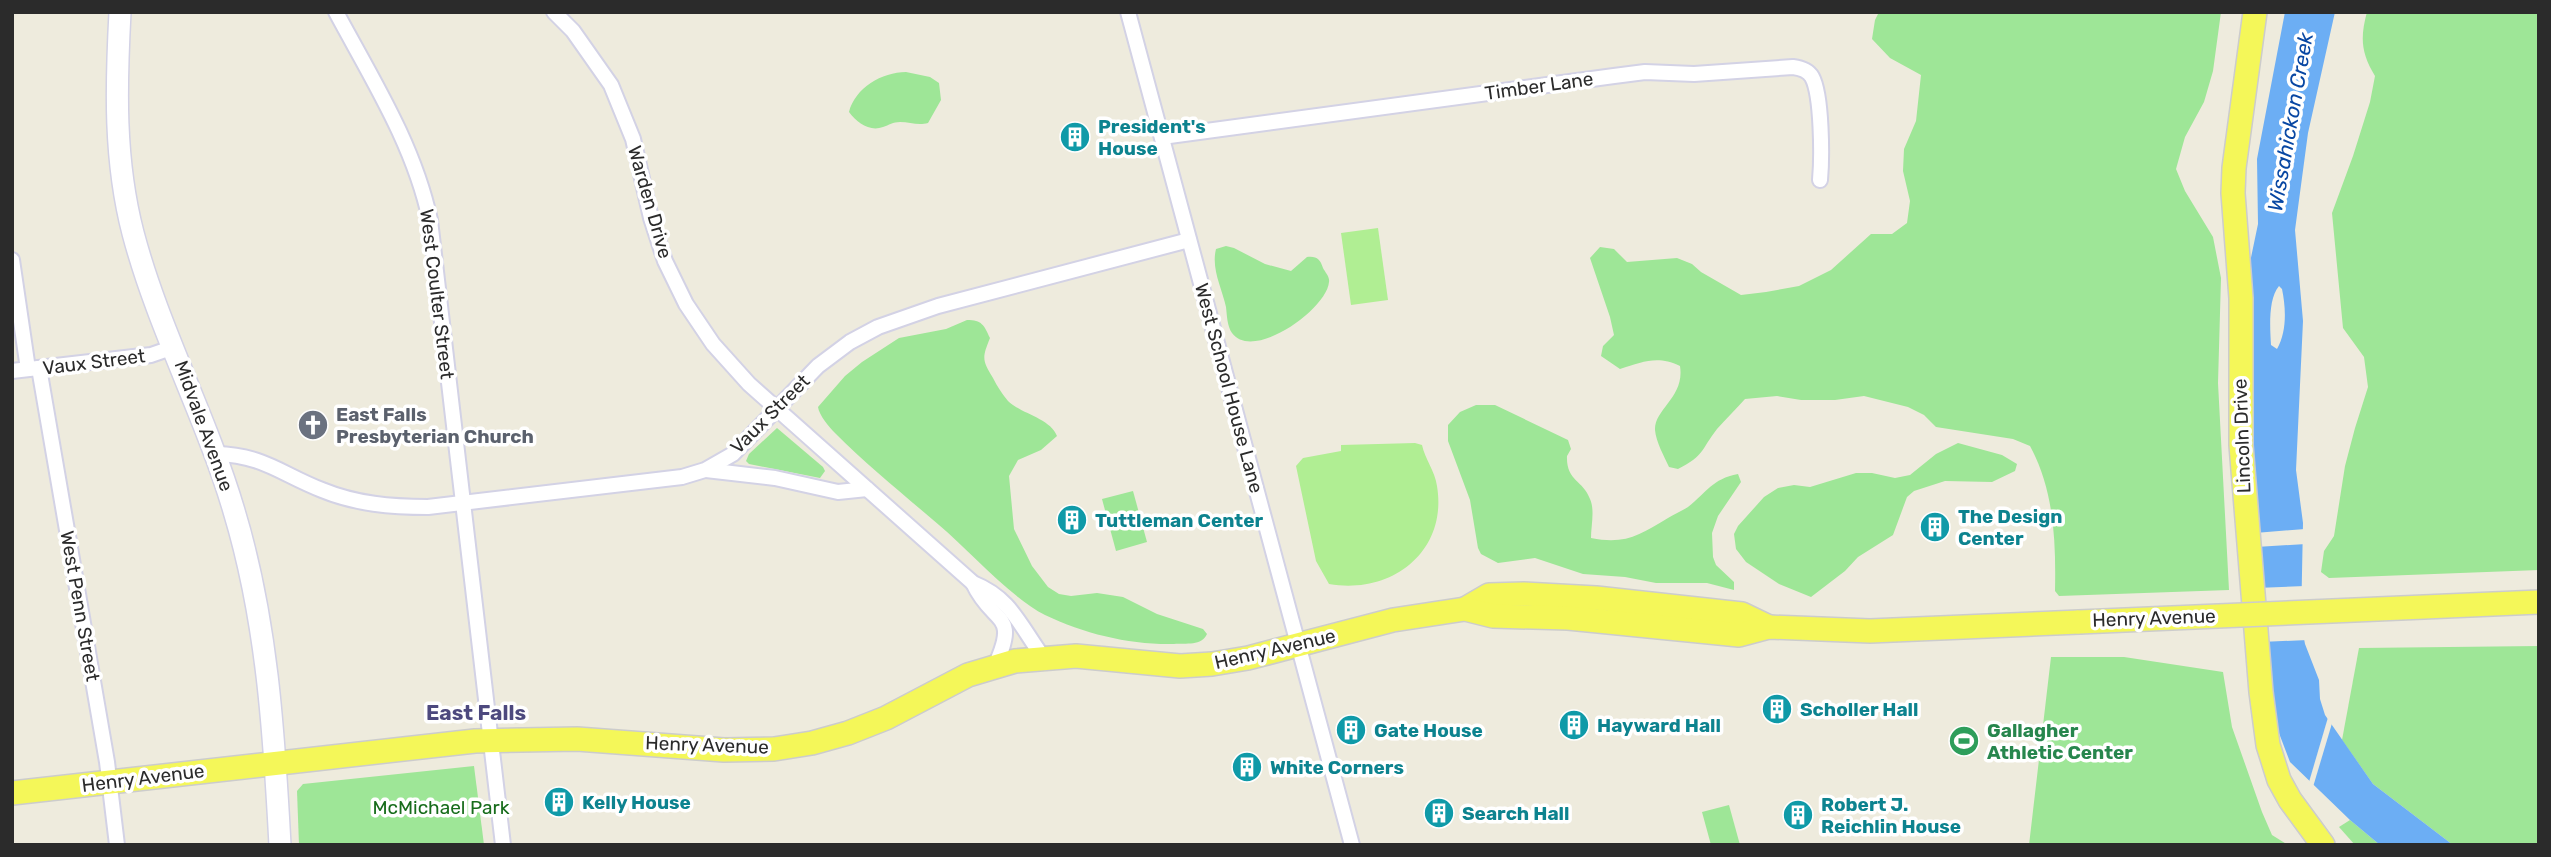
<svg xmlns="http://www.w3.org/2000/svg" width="2551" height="857" viewBox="0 0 2551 857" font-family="Rubik,sans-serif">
<rect width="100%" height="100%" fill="#eeebdd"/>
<!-- green -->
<g fill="#9ee697">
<path d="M1879,12H2221L2213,71L2204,102L2185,137L2176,169L2185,191L2213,237L2221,278L2218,383L2229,590L2059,596L2055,591C2056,541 2054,490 2030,446L2013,439L1936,427L1924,415L1908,407L1864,396L1835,400H1801L1777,396L1745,399C1736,409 1726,419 1717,429C1700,451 1705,455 1678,469L1669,467C1664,456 1656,442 1655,430C1654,409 1685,397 1680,366C1657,355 1643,362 1620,369L1601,356L1603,346L1614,335L1610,317L1590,258L1600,247L1614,249L1627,262L1677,258L1692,264L1701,272L1741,295L1766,292L1799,286L1831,270L1871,234H1892L1907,223L1910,201L1903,171L1904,149L1916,121L1921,75L1890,58L1872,39L1875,20Z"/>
<path d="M2367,12H2539V570L2329,578L2321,572L2324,551L2334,536L2345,466L2355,428L2368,387L2364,357L2343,328L2332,213L2353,156L2370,102L2375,76C2361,53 2360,38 2367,12Z"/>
<path d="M906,72L930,77L939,83L941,100L928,123C918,126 910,122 900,122C893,122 889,125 883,127C870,132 857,123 849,112C855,88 882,72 906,72Z"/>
<path d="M1226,246L1234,248L1265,264L1291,271L1307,257C1317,256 1320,259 1323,268C1325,272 1330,277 1329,282C1327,309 1253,362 1232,333C1227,326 1227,315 1226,307C1222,288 1211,269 1216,249Z"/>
<path d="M967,320C982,320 984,325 990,338C982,358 982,360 993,378C997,386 1003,395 1008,401C1021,414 1050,418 1057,436L1041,450L1018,460L1009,476L1014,529L1032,566L1048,587L1059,594L1071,596L1097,593L1123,597L1157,614L1203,629L1207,634C1202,646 1186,643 1174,644C1130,645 1085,634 1045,615C1011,598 970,551 939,525C904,495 868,466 835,433C829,427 819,415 818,407L845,376L862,362L899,338L946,329Z"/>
<path d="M1476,405H1495L1568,440L1571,449L1567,456C1566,481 1583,480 1590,499C1595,510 1591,526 1591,538C1625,545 1640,535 1668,518C1674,514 1682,511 1688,507C1707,492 1712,479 1738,474L1741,482L1718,516L1712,533L1713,557L1716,565L1734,582V590L1707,583H1656L1625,577L1583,574L1535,558L1498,563L1481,554L1478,548L1470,500L1448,441V425L1460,412Z"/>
<polygon points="777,428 823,467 825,471 820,478 749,464 746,461 749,454"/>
<polygon points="1958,443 2002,455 2017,464 2015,471 1992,482 1945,481 1914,491 1907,497 1893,535 1858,557 1845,571 1811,597 1779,584 1746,562 1736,549 1734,534 1738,526 1764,497 1778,488 1794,485 1810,487 1856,473 1872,473 1895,478 1910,475 1936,454"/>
<polygon points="1133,491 1147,542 1116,551 1102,499"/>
<polygon points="2539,646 2539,845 2453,845 2373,784 2342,740 2359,648"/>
<polygon points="2051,657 2124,657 2223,672 2232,727 2262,812 2272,835 2288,845 2029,845"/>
<polygon points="474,766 484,845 299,845 297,791 303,784"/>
<polygon points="1729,805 1740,845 1711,845 1702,812"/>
<polygon points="2350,820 2380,845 2355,845 2339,827"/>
</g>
<!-- pitch -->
<g fill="#b0ee93">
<polygon points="1378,228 1388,300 1351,305 1341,233"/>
<path d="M1415,443L1422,445C1425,459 1435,471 1437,486C1448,552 1391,595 1329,584L1316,561L1296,466L1303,458L1341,451V445Z"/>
</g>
<!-- water -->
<path fill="#6caef4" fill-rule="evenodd" d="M2285,12H2335L2308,133L2295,230L2303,321L2296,470L2303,523L2301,623L2305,644L2319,680L2320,699L2325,715L2373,784L2453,845H2380L2350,820L2290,762L2274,720L2253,507L2248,272L2258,224L2257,159ZM2279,286L2282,289C2286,308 2287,332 2277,349L2271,345C2270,328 2268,299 2279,286Z"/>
<!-- pier -->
<g fill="#eeebdd">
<polygon points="2305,529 2306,544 2256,547 2255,533"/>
<polygon points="2305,586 2305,623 2308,640 2261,642 2256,588"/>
<polygon points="2329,714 2333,720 2313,787 2309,782"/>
</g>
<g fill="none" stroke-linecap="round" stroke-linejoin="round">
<!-- street casing -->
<g stroke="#d3d2e5" stroke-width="18">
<g id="street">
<path d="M336,12C372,79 414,145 430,220L503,845"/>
<path d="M554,12L573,31L611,85L633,139L651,218L665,261L686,304L713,344L749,384L973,583C1011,598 1020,626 1043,657"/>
<polyline points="1128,12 1352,845"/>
<path d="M1162,137L1614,76L1645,72L1694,74L1793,67C1801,68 1808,70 1812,77C1822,95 1822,158 1820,180"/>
<polyline points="12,260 28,369"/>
<polyline points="39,368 107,762 117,845"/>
<polyline points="12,371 151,355 174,347"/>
<path d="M216,454C263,455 281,474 322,490C356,504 391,507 428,507L682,477L705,470L733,454L818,366L850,342L878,327L938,306L1189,240"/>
<polyline points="706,470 775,478 838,492 867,489"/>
<path d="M973,583C993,626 1020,611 995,666"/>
</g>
</g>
<!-- secondary casing -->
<g stroke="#d3d2e5" stroke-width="24">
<path id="secondary" d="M120,12C116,87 114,160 133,233C158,328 206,416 234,511C267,620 274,732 280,845"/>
</g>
<!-- primary casing -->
<g stroke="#ccc" stroke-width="26">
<g id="primary">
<polyline points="2255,12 2234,168 2233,193 2241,298 2241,445 2261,692 2268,745 2279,780 2290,800 2323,845"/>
<polyline points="1465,609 1489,595 1524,594 1596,598 1742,614 1769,627"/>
<polyline points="12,793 475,741 577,739 724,750 774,749 812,743 848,733 886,718 968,675 1015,661 1076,656 1180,666 1212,664 1248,658 1393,620 1465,609 1493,616 1568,618 1739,635 1769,627 1870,631 2079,622"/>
</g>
</g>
<!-- street -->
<use href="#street" stroke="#fff" stroke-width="14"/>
<!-- secondary -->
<use href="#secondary" stroke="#fff" stroke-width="21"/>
<!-- primary -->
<use href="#primary" stroke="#f4f759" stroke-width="23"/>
<!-- primary-bridge casing -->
<g stroke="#ccc" stroke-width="26" stroke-linecap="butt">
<polyline id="primary-bridge" points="2079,622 2539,602"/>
</g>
<!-- primary-bridge -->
<use href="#primary-bridge" stroke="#f4f759" stroke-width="23"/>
</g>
<!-- icons -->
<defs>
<g id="building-disc" transform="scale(1.575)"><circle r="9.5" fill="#0f9aa8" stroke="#fff"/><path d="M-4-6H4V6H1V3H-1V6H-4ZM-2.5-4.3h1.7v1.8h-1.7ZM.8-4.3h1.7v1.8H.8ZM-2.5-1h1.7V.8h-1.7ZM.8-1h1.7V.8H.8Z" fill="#fff"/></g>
<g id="church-disc" transform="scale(1.575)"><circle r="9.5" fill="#6b7280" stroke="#fff"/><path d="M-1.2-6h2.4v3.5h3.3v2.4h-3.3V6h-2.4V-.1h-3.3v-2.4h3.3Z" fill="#fff"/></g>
<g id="stadium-disc" transform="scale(1.575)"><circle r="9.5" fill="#2e9e5b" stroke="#fff"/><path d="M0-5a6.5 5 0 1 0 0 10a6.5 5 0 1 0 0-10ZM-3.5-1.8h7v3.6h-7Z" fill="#fff"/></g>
</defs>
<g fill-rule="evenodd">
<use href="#building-disc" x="1075" y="137"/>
<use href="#church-disc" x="313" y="425"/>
<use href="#building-disc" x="1072" y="520"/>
<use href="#building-disc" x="1935" y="527"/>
<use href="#building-disc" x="1777" y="709"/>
<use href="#building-disc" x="1574" y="725"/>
<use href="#building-disc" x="1351" y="730"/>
<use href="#stadium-disc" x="1964" y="741"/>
<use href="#building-disc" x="1247" y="767"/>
<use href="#building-disc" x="559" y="802"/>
<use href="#building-disc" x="1439" y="813"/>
<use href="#building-disc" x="1798" y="815"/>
</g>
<g text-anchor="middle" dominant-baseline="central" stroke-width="7" stroke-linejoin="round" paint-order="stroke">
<!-- street labels -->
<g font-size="19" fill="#2b2b2b" stroke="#fff">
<text transform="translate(1539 86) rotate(-8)">Timber Lane</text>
<text transform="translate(650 202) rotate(74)">Warden Drive</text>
<text transform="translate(437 294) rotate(83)">West Coulter Street</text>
<text transform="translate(94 362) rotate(-7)">Vaux Street</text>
<text transform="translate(1229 388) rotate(75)">West School House Lane</text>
<text transform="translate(770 414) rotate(-45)">Vaux Street</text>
<text transform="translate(204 426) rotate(70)">Midvale Avenue</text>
<text transform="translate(2242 436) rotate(-92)">Lincoln Drive</text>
<text transform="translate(80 606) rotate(80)">West Penn Street</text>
<text transform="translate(2154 618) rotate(-2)">Henry Avenue</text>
<text transform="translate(1275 649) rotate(-13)">Henry Avenue</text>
<text transform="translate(707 745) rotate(2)">Henry Avenue</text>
<text transform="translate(143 778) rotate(-7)">Henry Avenue</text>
</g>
<!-- culture labels -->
<g font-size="19" font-weight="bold" fill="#0d838f" stroke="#fff" text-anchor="start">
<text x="1098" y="126">President's<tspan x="1098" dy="22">House</tspan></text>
<text x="1958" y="516">The Design<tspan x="1958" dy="22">Center</tspan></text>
<text x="1095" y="520">Tuttleman Center</text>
<text x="1800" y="709">Scholler Hall</text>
<text x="1597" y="725">Hayward Hall</text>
<text x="1374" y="730">Gate House</text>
<text x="1270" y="767">White Corners</text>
<text x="582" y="802">Kelly House</text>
<text x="1821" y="804">Robert J.<tspan x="1821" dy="22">Reichlin House</tspan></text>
<text x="1462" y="813">Search Hall</text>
</g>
<!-- worship labels -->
<g font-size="19" font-weight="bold" fill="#5b616d" stroke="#fff" text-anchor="start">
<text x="336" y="414">East Falls<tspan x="336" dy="22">Presbyterian Church</tspan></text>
</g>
<!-- leisure labels -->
<g font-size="19" font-weight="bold" fill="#27864d" stroke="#fff" text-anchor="start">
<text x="1987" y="730">Gallagher<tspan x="1987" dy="22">Athletic Center</tspan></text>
</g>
<!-- park labels -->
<g font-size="19" fill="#176c1b" stroke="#fff">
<text x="441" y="807">McMichael Park</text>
</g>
<!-- water labels -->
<g font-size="21" font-style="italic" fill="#0847a3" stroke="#fff">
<text transform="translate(2290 122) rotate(-80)">Wissahickon Creek</text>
</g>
<!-- neighbourhood labels -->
<g font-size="21" font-weight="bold" fill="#4d497e" stroke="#fff">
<text x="476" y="712">East Falls</text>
</g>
</g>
<!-- border -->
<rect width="2551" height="857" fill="none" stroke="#2b2b2b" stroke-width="28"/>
</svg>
